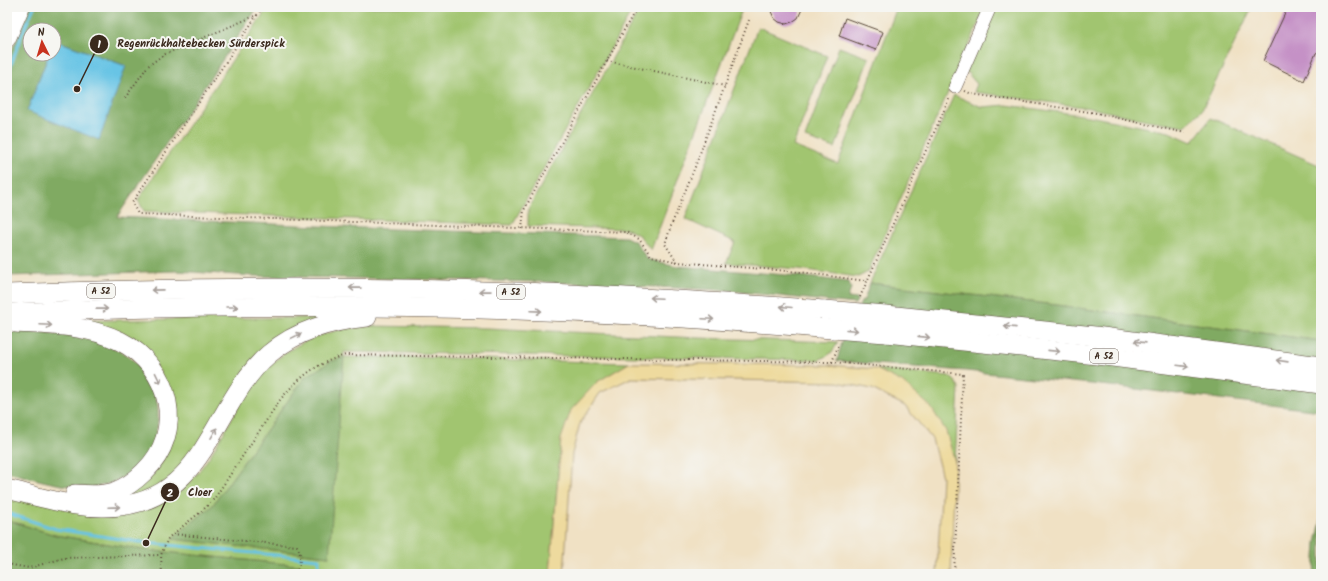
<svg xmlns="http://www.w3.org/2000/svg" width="1328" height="581" viewBox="0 0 1328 581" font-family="Kalam,sans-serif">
<rect width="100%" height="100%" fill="#f6f6f2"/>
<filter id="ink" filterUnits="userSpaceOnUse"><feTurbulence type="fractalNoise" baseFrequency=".025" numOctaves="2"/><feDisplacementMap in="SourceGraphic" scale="8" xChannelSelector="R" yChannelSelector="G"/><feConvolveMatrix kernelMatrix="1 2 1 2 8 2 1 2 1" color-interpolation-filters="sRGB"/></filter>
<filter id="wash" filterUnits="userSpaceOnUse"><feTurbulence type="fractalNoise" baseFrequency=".012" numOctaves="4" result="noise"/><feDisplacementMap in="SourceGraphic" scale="16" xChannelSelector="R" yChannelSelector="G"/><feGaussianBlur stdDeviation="0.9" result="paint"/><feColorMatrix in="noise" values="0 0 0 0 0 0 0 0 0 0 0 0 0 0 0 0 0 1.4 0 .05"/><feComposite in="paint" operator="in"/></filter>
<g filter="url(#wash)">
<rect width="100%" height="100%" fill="#f0e1c4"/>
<!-- green -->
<g fill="#a1c56f" stroke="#6e7846" fill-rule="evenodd">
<polygon points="268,7 634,7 512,225 144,211 138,200"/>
<polygon points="641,7 743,7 651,250 640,236 628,229 528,226 528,209"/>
<polygon points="897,7 986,7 868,272 858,277 799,269 726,263 735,242 685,219 758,27 827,56 793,146 838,164"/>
<polygon points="993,7 1063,7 1071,11 1072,7 1252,7 1202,110 1185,126 1147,120 1090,108 974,92 977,84 965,70"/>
<polygon points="839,47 869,58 835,148 805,138"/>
<polygon points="954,95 982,107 1006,105 1089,116 1169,132 1192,142 1211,118 1321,166 1321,341 1056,305 870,283"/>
<polygon points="234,318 325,318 287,336 184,469 143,497 115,496 166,448 160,371 70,321"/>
<path d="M372,326L487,328L699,338L838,342C832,353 830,356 817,360L344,352V357H412L629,363L597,382L561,439L550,574H315V567L144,550L55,535L7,520V496C34,500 61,505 87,510C98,511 110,515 120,515C131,515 148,509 158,504C171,497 184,489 194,477C225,442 238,392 275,361C303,337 336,328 372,326ZM305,377L329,556L172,539L212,506Z"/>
<polygon points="876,369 949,376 955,381 959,387 955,462 946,431"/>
</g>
<!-- forest -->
<g fill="#80aa62" stroke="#5e6a40" fill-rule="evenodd">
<path d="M30,7H258L117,217L364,228L626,237L636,242L647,259L677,266L798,276L849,282L851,288L848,298L858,299L855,304L722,290L546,282L252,276L177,271L7,276V62ZM30,30H54V42L55,40L126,66L27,111L49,54H30Z"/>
<polygon points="870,283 1056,305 1321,341 1321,411 1110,386 966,371 837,361 842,342 862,300 864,300"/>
<path d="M7,332C43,330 107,335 135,362C180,405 156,480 93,487C89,488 85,487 81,487C56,486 32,478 7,472Z"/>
<polygon points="344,357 329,556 172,539 212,506 305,377 330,362"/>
<polygon points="7,520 55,535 144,550 315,567 315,574 7,574"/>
<polygon points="1321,520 1321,574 1314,574 1316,543"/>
</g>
<!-- sand -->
<polygon fill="#eeda9e" stroke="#94825e" points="629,363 828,365 876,369 902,382 930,406 946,431 955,462 951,574 937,574 942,477 932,439 905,406 872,389 837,382 631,378 600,393 580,423 572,454 564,574 550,574 561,439 571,410 597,382"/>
<!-- water -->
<polygon fill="#67c4e5" stroke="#517782" points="55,40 126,66 99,140 27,111 49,54 54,54"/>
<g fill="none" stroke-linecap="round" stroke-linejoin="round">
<!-- stream -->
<g stroke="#67c4e5" stroke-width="3">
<polyline points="7,76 22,34 34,7"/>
<polyline points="7,513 56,529 146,543 319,559 318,574"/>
</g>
</g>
<g id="blocks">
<!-- building -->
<g fill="#c591c6">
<polygon points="769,7 803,7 798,18 792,22 786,24 779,22 774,18"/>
<polygon points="1288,7 1307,7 1314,10 1316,7 1321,7 1321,50 1316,53 1304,81 1263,61"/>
<polygon points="845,18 883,32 876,50 839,36"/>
</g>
</g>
</g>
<g filter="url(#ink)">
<use href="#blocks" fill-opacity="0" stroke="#564537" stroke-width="1"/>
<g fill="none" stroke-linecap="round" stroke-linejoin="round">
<!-- minor casing -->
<g stroke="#564537" stroke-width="14">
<polyline id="minor" points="955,87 990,7"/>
</g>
<!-- major casing -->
<g stroke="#564537" stroke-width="18">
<polyline id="major" points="7,39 21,7"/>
</g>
<!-- highway casing -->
<g stroke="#564537" stroke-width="20">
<g id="highway">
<path d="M7,294C177,287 347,286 517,292C620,295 722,303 825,310"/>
<path d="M7,313C277,301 549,305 819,328"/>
<polyline points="886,315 1095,336 1321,366"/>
<path d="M16,323C51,325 88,325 120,341C171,367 186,432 144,472C136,480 125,488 114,492C102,496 87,495 75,494"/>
<polyline points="886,333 1097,355 1321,384"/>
<path d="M7,489C44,498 82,511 120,506C208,496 213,402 269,354C297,330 331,321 367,317"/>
</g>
</g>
<!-- path -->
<g stroke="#564537" stroke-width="2" stroke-dasharray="1 3" stroke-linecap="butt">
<polyline points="257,15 132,203 138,214 626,232 639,239 651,256 678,262 800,272 866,281"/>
<polyline points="607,61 725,86"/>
<polyline points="965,91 972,94 1096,113 1185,133"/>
<polyline points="125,98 148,66 163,55 257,15 263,7"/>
<polyline points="522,229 524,210 637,7"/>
<polyline points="677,262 665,244 671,226 695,167 749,20"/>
<polyline points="860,297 950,97"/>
<polyline points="832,362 839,344"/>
<path d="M173,534L297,546C303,555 299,565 296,574"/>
<polyline points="7,564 29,568 64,558 161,555"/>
<path d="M162,574L161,555L168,538L203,510L214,499L280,400C298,378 318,362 346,355L832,362L963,374L954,574"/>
</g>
<!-- minor -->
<use href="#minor" stroke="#fff" stroke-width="13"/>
<!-- major -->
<use href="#major" stroke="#fff" stroke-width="17"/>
<!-- highway -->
<use href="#highway" stroke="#fff" stroke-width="19"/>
<!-- highway-bridge casing -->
<g stroke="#564537" stroke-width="20" stroke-linecap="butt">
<g id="highway-bridge">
<polyline points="825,310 886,315"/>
<polyline points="819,328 886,333"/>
</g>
</g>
<!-- highway-bridge -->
<use href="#highway-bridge" stroke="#fff" stroke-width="19"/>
</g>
<!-- one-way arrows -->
<defs><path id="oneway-shaft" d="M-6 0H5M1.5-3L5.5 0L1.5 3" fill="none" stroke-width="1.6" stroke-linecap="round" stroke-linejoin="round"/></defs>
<g stroke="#a79f9a">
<use href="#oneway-shaft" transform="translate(355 288) rotate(-179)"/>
<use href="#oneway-shaft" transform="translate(157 290) rotate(179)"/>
<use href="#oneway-shaft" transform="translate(485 291) rotate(-179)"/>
<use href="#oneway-shaft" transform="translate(656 298) rotate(-177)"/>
<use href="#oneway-shaft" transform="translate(232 307)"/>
<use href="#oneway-shaft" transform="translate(786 307) rotate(-175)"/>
<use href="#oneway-shaft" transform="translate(102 309) rotate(-1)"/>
<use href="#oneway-shaft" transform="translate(536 311) rotate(2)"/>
<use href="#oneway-shaft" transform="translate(708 319) rotate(3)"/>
<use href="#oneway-shaft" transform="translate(46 325) rotate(3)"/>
<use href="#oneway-shaft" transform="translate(1010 327) rotate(-174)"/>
<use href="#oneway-shaft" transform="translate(852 330) rotate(5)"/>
<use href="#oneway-shaft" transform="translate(296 336) rotate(-26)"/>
<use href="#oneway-shaft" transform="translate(924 337) rotate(6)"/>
<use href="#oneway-shaft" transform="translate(1140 342) rotate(-172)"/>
<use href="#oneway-shaft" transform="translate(1054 351) rotate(6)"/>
<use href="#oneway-shaft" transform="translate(1282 361) rotate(-172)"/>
<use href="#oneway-shaft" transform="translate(1183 366) rotate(7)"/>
<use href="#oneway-shaft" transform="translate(158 378) rotate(64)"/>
<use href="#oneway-shaft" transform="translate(214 433) rotate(-60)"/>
<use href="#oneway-shaft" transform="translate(114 507) rotate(-2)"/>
</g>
</g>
<g text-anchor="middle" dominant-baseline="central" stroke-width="4" stroke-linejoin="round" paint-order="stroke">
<!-- shield labels -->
<g fill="#f6f6f2" stroke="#73675e" stroke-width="1">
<rect x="87" y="284" width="28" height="14" rx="3"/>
<rect x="497" y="285" width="28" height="14" rx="3"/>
<rect x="1090" y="349" width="28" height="14" rx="3"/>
</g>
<g font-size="9" font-weight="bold" fill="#3b2a1e">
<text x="101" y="291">A 52</text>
<text x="511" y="292">A 52</text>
<text x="1104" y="356">A 52</text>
</g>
</g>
<!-- callouts -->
<path fill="none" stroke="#3b2a1e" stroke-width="1.5" d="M77 89L99 44M146 543L170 492"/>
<g fill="#3b2a1e" stroke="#f6f6f2" stroke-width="1.5">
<circle cx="77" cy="89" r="4"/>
<circle cx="146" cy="543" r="4"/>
<circle cx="99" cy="44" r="10"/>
<circle cx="170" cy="492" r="10"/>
</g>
<g font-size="12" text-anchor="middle" font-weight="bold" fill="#fff">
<text x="99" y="48">1</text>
<text x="170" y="497">2</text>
</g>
<g font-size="11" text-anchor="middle" font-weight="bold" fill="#3b2a1e" stroke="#f6f6f2" stroke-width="4" stroke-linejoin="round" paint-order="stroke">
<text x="201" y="47">Regenrückhaltebecken Sürderspick</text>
<text x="200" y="496">Cloer</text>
</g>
<!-- margin -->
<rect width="1328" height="581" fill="none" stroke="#f6f6f2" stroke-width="24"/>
<!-- north arrow -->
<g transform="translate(42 42) rotate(355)"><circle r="19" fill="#f6f6f2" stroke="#aba49d"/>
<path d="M0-3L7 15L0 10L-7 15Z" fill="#c8321e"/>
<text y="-6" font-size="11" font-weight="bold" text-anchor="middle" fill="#3b2a1e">N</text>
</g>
</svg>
